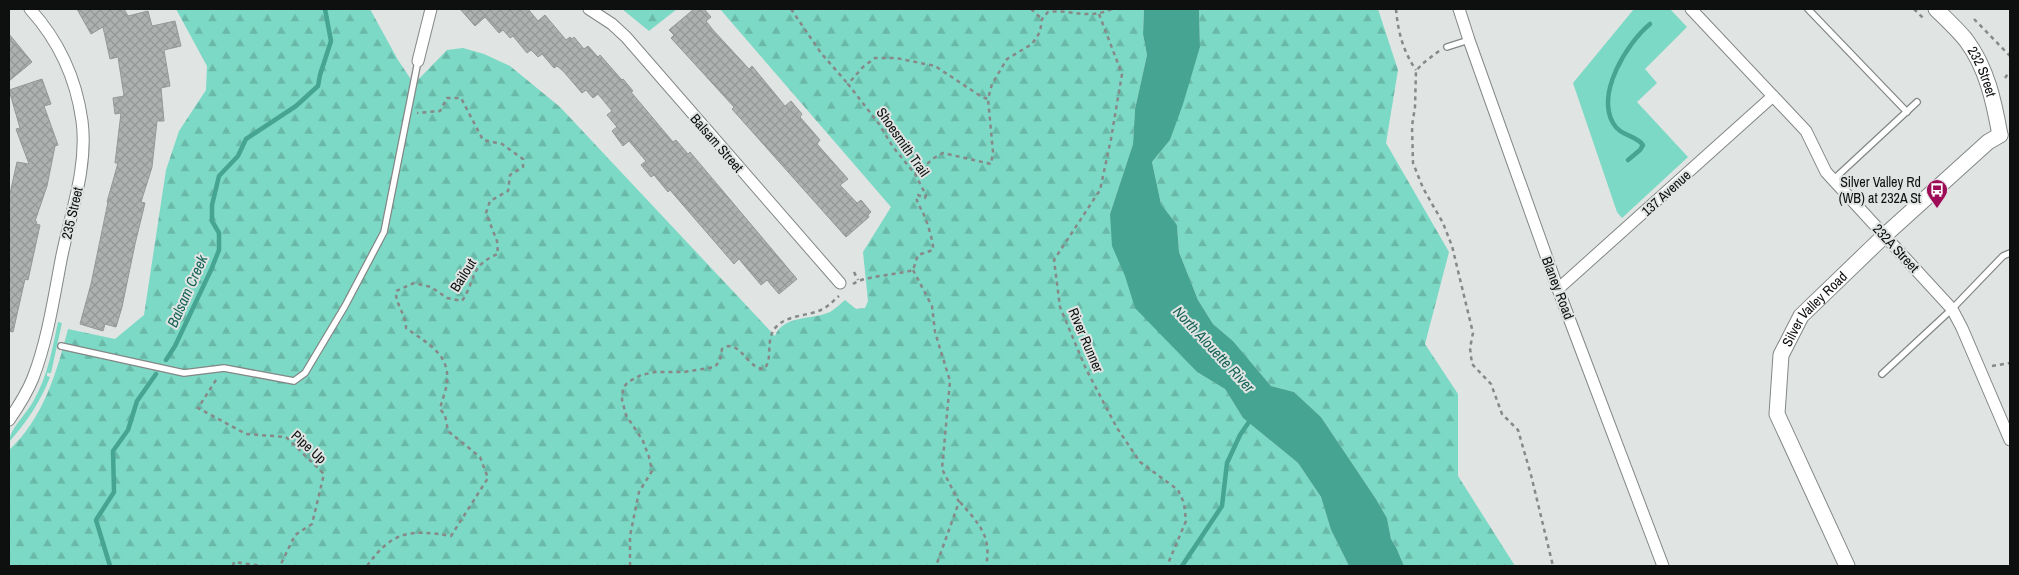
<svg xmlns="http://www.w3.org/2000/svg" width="2019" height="575" viewBox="0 0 2019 575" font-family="'Archivo Narrow',sans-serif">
<defs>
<pattern id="forest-firs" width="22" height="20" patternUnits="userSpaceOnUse" patternTransform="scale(1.25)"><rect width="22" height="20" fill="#7cd9c5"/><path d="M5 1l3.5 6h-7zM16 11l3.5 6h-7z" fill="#6ab9a8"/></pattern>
<pattern id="building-cross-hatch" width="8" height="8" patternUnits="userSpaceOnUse" patternTransform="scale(1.25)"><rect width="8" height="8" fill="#adb1b0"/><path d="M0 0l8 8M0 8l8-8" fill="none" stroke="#949796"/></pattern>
</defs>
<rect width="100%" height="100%" fill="#e0e4e3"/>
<!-- grass -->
<g fill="#7cd9c5">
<polygon points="1634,9 1670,9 1687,27 1645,69 1657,83 1637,102 1688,157 1622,218 1617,212 1573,83"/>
<path d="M58,322L62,323L51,373H47V376L50,377C41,401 26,423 9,442C9,430 28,412 34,400C48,375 52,350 58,322Z"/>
</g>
<!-- forest -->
<g fill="url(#forest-firs)">
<path d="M176,9H370L398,60L414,84L447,50L463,48L484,54L510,66L560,107L775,336C783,315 812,320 830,312C835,309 840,304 845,300L856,309L865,308L868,301L863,252L891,207L720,9H1144L1143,34L1147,55L1135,109L1133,144L1110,214L1135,307L1197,372L1225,389L1243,418L1298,463L1321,497L1331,530L1349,566H9V450C43,419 57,372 68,329L115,339L144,315L166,170L179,131L206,90L207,66Z"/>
<polygon points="622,9 677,9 649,31"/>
<polygon points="1199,9 1378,9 1398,70 1386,143 1449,252 1425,344 1458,394 1458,476 1515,566 1404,566 1396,547 1391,539 1387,518 1376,499 1321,417 1294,392 1271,386 1233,341 1213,324 1198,300 1179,252 1177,225 1161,204 1152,162 1170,140 1200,47"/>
</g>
<!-- water -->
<polygon fill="#45a592" points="1144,9 1199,9 1200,47 1183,104 1170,140 1152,162 1161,204 1177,225 1179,252 1198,300 1213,324 1233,341 1271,386 1294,392 1321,417 1376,499 1387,518 1391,539 1396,547 1404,566 1349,566 1331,530 1321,497 1298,463 1243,418 1225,389 1197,372 1135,308 1125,276 1112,246 1110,214 1133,144 1135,109 1147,55 1143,34"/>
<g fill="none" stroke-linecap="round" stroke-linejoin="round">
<!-- stream -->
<g stroke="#45a592" stroke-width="4.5">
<path d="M1628,160L1640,150L1643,145C1636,135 1620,136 1613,123C1596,93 1627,43 1650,24"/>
<polyline points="166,360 175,346 211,270 219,250 219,233 212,221 212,205 219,176 238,156 246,139 296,106 318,86 320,75 331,41 325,9"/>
<polyline points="110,566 96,520 114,492 113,451 128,430 137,401 156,374"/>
<polyline points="1182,566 1222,506 1227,463 1240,435 1251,419"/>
</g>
</g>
<!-- building -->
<g fill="url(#building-cross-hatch)" stroke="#949897">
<polygon points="77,9 124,9 128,16 148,11 152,26 175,21 181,46 164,50 170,86 161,88 164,121 157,121 152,167 141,202 145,203 135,244 122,307 116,327 105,324 103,331 80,324 91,284 108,202 107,202 118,163 115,163 121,113 115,114 113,98 124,96 118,57 110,59 103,27 91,34"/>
<polygon points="460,9 528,9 538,21 545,15 566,40 570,37 572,39 574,37 584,49 588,46 598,57 600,55 622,80 623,79 633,91 631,92 673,142 676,140 688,154 690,152 797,279 779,294 767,280 761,285 739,259 734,264 670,190 668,192 654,175 651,177 641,165 646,161 629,141 623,146 612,131 617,127 607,115 612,111 598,94 593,98 586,90 582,93 563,71 557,66 554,68 542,54 538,57 531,50 527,53 513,36 510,38 503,30 499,33 485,17 475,26"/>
<polygon points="694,9 704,9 711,17 706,21 713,30 749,69 752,66 785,106 791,101 802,114 800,117 820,140 817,144 848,179 840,185 857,203 861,200 871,212 868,215 869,217 846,237 732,109 734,107 671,38 674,35 669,30"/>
<polygon points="9,34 32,62 9,81"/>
<polygon points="42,79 51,104 44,106 58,145 55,146 47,186 35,221 37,222 36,224 40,225 28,280 25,279 13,332 9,331 9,198 17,162 29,164 16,129 20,128 9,90"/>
</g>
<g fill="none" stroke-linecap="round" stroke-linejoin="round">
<!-- service casing -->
<g stroke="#838786" stroke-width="8">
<g id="service">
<polyline points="1808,9 1907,112"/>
<polyline points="1447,47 1469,40"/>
<polyline points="1833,180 1917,102"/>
<polyline points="61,346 184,373 224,368 294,381 305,373 345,306 384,232 418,61"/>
<polyline points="1882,374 1952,309 2003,256 2010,253"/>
</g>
</g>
<!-- minor casing -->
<g stroke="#838786" stroke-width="13">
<g id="minor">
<polyline points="589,9 612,24 626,37 840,283"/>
<polyline points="1459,9 1469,40 1558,289 1663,566"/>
<polyline points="1691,9 1806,131 1826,172 1952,309 1962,328 2010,440"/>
<polyline points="418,61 431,9"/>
<polyline points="1558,289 1773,96"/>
<path d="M9,420C18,407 27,393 33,378C48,339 54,296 62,255C71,212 88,166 82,121C76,77 59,41 30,9"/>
</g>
</g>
<!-- tertiary casing -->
<g stroke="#838786" stroke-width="17">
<g id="tertiary">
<path id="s1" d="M1936,9C1946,19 1957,29 1966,40C1987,68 1994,102 2000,135"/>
<path id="s2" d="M1847,566L1777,414L1781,355L1801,316L1884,236L1988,142L2000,135"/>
</g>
</g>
<!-- path -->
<g stroke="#868988" stroke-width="2.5" stroke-dasharray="4 4" stroke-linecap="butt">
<polyline points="791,9 821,53 848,84"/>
<polyline points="1031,9 1042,19"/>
<path d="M1396,9C1398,32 1403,51 1416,70"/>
<polyline points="1914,9 1924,19"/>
<polyline points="1099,14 1122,74 1111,139 1100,190 1054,260 1060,307 1086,369 1117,428 1140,462 1178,490 1184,503 1186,521 1167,566"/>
<polyline points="1974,19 2010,56"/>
<polyline points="1439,51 1422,64 1416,71 1415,107 1412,126 1413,163 1423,188 1443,223 1452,246 1473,333 1470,348 1472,364 1491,384 1502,414 1518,430 1531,475 1553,566"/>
<polyline points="2005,78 2010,71"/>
<polyline points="915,174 934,158 943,153 991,164 993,152 988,99"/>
<polyline points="913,270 932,306 935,332 950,381 942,469 959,502 936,566"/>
<polyline points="854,272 858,280"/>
<path d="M853,284C864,276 896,275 913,270L918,255L933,250C934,243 927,222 924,215C921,208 917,204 916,196L918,195L925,198L926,195L915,174L893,147L879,124L848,84L863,67L875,58H896L935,66L982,97L988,99L992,84L1007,59L1032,44L1040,32L1042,19L1048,12C1072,9 1087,20 1112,9"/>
<polyline points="1992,366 2010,363"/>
<polyline points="216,380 198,408 246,434 286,437 324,474 312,524 295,535 280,566"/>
<path d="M960,502C979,524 992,536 986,566"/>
<polyline points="233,566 234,562 263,566"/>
<path d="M367,566C392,531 410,529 451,536L488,478L480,457L448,431L445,415L440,409C442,400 446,391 447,382C450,353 426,343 406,328C406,314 395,304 396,291L414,283L431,287L447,298L462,301C477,278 469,266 498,254L497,241L486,213L490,201L508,191L510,175L523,167V159L502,144L483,140L461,98H447L440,111L417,113"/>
<path d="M630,566V536L639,492L652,471L649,457L643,441L626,415L622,400L623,388L628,382L641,375L655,372H684L715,367L720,360L722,349L728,346C743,346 749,369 764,369C774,359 764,338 777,326C788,315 807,316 821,310C828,307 833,301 839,296"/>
</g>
<!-- service -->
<use href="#service" stroke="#fff" stroke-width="5.5"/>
<!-- minor -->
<use href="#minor" stroke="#fff" stroke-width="11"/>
<!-- tertiary -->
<use href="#tertiary" stroke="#fff" stroke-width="15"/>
</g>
<!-- icons -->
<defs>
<g id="bus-pin" transform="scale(1.125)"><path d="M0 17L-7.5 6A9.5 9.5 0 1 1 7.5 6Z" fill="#9e0c57" stroke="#e0e4e3"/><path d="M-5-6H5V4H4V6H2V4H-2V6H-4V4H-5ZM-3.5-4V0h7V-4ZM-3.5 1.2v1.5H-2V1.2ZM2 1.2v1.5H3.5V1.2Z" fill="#fff"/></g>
</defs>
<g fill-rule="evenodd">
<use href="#bus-pin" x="1937" y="190"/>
</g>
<g text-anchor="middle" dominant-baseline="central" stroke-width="4" stroke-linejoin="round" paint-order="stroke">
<!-- street labels -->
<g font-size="14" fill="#0e100f" stroke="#e0e4e3">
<text stroke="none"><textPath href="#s1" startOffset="79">232 Street</textPath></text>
<text transform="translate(903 142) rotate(55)">Shoesmith Trail</text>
<text transform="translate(717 143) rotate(49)">Balsam Street</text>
<text transform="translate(1666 193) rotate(-42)">137 Avenue</text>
<text transform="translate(72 213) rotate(-77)">235 Street</text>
<text transform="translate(1896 248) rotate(47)">232A Street</text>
<text transform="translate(463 275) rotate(-58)">Bailout</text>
<text transform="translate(1558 288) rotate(69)">Blaney Road</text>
<text stroke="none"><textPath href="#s2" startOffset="284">Silver Valley Road</textPath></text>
<text transform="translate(1086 340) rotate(67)">River Runner</text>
<text transform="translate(309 447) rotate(42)">Pipe Up</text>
</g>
<!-- poi labels -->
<g font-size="14" fill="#0e100f" stroke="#e0e4e3" text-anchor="end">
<text x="1921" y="182">Silver Valley Rd<tspan x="1921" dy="16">(WB) at 232A St</tspan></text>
</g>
<!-- water labels -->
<g font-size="15" font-style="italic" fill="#166356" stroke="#e0e4e3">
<text transform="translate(187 291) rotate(-66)">Balsam Creek</text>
<text transform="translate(1214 349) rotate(47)">North Alouette River</text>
</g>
</g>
<!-- border -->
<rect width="2019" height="575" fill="none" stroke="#0e100f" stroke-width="20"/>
</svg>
